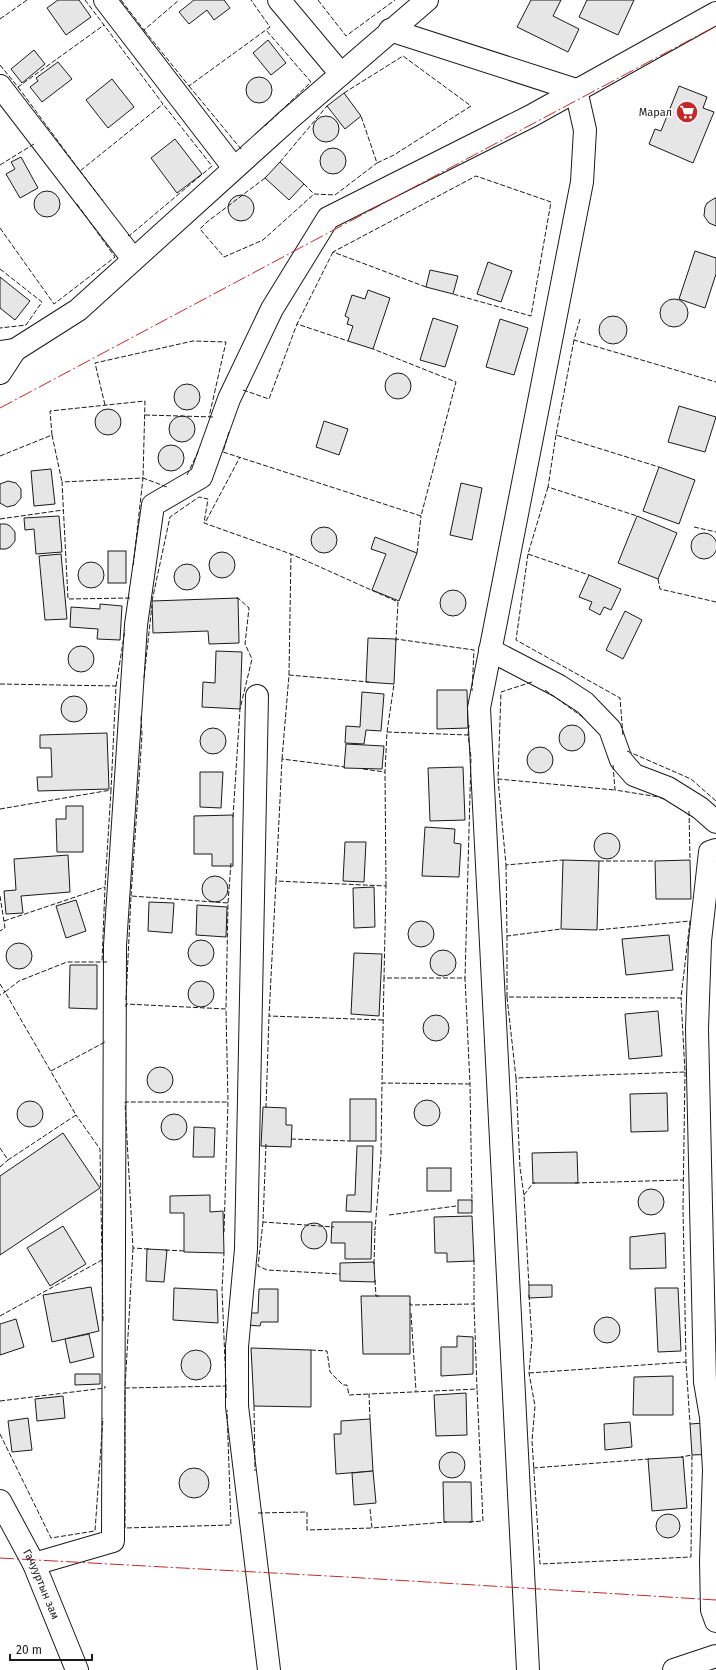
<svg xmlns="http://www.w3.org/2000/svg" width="716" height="1670" viewBox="0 0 716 1670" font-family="'Fira Sans',sans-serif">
<rect width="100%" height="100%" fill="#fff"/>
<!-- building -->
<g fill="#e6e6e6" stroke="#1a1a1a">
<polygon points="58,0 79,0 91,17 66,35 47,8"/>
<polygon points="194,0 224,0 230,8 214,20 207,10 189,24 179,12"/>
<polygon points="531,0 561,0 553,16 579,29 568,52 517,27"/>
<polygon points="587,0 634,0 618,35 579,17"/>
<polygon points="268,40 286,63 271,75 253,53"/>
<polygon points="34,50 45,64 22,83 11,69"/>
<polygon points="58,62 72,79 42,102 30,87 38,81 36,78"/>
<circle cx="259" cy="90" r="13"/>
<polygon points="112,79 134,107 108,128 86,100"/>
<polygon points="679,86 707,97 703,108 714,112 693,163 649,144 655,129 661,131"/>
<polygon points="344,93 361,116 345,129 327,106"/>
<circle cx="326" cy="129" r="13"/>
<polygon points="175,139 202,174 177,193 151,158"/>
<circle cx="333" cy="161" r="13"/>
<polygon points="21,157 38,188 20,198 6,174 15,169 11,162"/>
<polygon points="280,162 304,184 289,200 265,178"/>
<circle cx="47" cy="204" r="13"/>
<circle cx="241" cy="208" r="13"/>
<polygon points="715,198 716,198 716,226 709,223 704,216 705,207 707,203"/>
<polygon points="695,251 716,258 716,274 705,308 679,299"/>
<polygon points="488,262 512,271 501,302 477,294"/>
<polygon points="430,270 458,276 453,294 426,287"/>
<polygon points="0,277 30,301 15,320 0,308"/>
<polygon points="368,290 390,298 373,349 348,341 353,326 347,324 349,318 345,316 352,295 365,299"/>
<circle cx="674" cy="313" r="14"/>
<circle cx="613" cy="330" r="14"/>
<polygon points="433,318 458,326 445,367 420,360"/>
<polygon points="500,319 528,328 514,375 486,367"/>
<circle cx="398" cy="386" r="13"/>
<circle cx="187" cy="397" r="13"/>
<polygon points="679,406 716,417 705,452 668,442"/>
<circle cx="108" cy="422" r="13"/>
<circle cx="182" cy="429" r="13"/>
<polygon points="324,421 348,429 339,455 316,447"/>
<circle cx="171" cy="458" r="13"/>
<polygon points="659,467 695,480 679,524 643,511"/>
<polygon points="51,469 55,504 34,506 31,471"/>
<polygon points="8,481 16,483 21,489 21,498 15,505 7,507 0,503 0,484"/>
<polygon points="461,483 482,488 472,540 450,535"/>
<polygon points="59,516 62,552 36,554 34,529 25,530 24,518"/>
<polygon points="637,516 677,533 658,579 618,563"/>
<polygon points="0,524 6,524 10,526 15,532 15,541 10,547 6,549 0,549"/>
<circle cx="324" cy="540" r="13"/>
<circle cx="704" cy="546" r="13"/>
<polygon points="375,537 417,553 399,601 372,590 386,554 371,549"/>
<rect x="108" y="551" width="18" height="32"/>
<circle cx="222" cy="565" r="13"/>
<polygon points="61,554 67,619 45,620 39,556"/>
<circle cx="91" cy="575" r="13"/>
<circle cx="187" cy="577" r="13"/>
<polygon points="589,575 621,589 611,610 604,607 600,615 589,609 592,602 579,597"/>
<circle cx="453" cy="603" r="13"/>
<polygon points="238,598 239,643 209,644 208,631 153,633 152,601"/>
<polygon points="100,604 122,606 120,640 97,639 98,629 70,627 71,607 100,609"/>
<polygon points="625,611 642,620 623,659 606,650"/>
<polygon points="368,638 396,639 394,684 366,682"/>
<circle cx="81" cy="659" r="13"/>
<polygon points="216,651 242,652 240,709 202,707 203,682 215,683"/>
<polygon points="437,690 467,690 468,728 437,729"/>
<polygon points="362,692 384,694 381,731 366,730 364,744 345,743 346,726 360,727"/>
<circle cx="74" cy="709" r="13"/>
<circle cx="572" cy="738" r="13"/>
<circle cx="213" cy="741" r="13"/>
<polygon points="107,733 109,789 38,791 37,777 52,777 51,748 40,748 40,735"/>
<polygon points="346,744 384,746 382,769 344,768"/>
<circle cx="540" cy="760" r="13"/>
<polygon points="463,767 465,820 430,821 428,768"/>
<polygon points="200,772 223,772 221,808 200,807"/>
<polygon points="66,806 83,806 83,852 57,852 56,819 66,819"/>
<polygon points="233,815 233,866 212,866 212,854 194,854 194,816"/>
<polygon points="425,827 455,829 454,843 461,844 459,877 422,876"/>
<circle cx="607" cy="846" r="13"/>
<polygon points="345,842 366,842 364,882 343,881"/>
<polygon points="68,855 70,892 21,896 23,913 6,914 4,891 16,890 14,859"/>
<polygon points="563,860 599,861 597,930 561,929"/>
<polygon points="690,860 691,899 656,899 655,861"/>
<circle cx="215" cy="889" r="13"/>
<polygon points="374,887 375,927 354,928 353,888"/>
<polygon points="76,900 86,931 66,938 56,906"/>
<polygon points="149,902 174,903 172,933 148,931"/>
<polygon points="197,905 227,907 226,937 196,935"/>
<circle cx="421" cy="934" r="13"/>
<polygon points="669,935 673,970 626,975 622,939"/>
<circle cx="201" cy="953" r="13"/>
<circle cx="19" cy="956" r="13"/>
<circle cx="443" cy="963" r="13"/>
<polygon points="354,953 382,954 379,1016 351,1014"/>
<polygon points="70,965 97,965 97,1009 69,1008"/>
<circle cx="201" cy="994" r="13"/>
<polygon points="658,1011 662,1056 629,1059 625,1014"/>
<circle cx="436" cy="1028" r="13"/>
<circle cx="160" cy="1080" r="13"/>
<polygon points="667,1093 668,1131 631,1132 630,1094"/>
<rect x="350" y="1099" width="26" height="42"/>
<circle cx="427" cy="1113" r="13"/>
<circle cx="30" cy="1114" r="13"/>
<polygon points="263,1107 286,1108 286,1125 292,1125 291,1147 261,1146"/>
<circle cx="174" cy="1127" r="13"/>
<polygon points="194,1127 215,1128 214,1157 193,1157"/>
<polygon points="63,1133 100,1188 0,1255 0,1176"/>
<polygon points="357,1146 373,1146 371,1212 346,1211 347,1195 355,1195"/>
<polygon points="577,1152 578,1183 533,1183 532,1153"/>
<rect x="427" y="1168" width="24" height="23"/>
<circle cx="651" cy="1202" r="13"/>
<polygon points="210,1195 210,1212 223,1211 224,1253 184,1252 184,1213 170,1213 170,1196"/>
<rect x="458" y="1200" width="14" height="13"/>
<polygon points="472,1216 474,1261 447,1262 447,1253 435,1253 434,1217"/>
<polygon points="332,1222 372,1222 371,1259 345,1259 345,1243 331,1243"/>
<circle cx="314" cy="1236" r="13"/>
<polygon points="63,1226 86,1264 50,1286 27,1248"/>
<polygon points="665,1233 666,1268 630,1269 630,1237"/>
<polygon points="147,1249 167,1250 164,1282 146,1281"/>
<polygon points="374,1262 375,1282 340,1281 340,1263"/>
<polygon points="529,1285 552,1285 552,1297 529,1298"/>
<polygon points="91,1287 99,1331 52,1342 43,1295"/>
<polygon points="174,1288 217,1290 218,1323 173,1320"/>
<polygon points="655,1288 678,1288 681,1351 658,1352"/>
<polygon points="259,1289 278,1289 278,1322 261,1322 260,1326 247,1325 248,1313 258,1313"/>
<polygon points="361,1296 410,1296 410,1354 363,1354"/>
<circle cx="607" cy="1330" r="13"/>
<polygon points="16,1319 24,1347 0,1355 0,1324"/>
<polygon points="89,1334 94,1357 70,1363 65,1339"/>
<polygon points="457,1336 473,1337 473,1374 441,1376 441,1347 457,1347"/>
<polygon points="251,1348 311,1350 311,1407 254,1406"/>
<circle cx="196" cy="1365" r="15"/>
<polygon points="75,1374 100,1374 100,1384 75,1385"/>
<polygon points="673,1376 673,1415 633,1415 634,1377"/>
<polygon points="466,1393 467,1435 436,1436 434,1395"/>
<polygon points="63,1396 65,1418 37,1421 35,1399"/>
<polygon points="28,1418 32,1450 12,1452 8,1421"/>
<polygon points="370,1419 373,1471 336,1474 334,1434 341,1434 341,1421"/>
<polygon points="630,1422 632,1447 605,1450 604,1424"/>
<polygon points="716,1422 716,1454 692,1455 690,1424"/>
<circle cx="452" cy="1465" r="13"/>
<polygon points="683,1457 687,1508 652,1511 648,1459"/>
<circle cx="194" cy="1483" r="15"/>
<polygon points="373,1471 376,1503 354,1505 352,1473"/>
<polygon points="443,1482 471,1482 472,1522 444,1522"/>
<circle cx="668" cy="1526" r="12"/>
</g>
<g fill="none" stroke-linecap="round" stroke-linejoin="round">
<!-- minor casing -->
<g stroke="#1a1a1a" stroke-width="24">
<g id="minor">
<polyline points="105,0 234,168"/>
<polyline points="279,0 341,74"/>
<polyline points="390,30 576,90 585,130 582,182 479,708 528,1670"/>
<polyline points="0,86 133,259"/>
<polyline points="0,352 15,350 78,310 288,120 427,0"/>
<polyline points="0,373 15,350"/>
<polyline points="490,650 559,686 585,703 610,729 621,760 634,775 668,788 700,808 716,822"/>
<polyline points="257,696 246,1249 237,1347 237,1406 269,1670"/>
<polyline points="716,850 710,852 700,941 697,1029 705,1382 711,1417 714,1470 711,1561 712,1610 716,1621"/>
<polyline points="34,1564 113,1541 115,946 136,625 153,505 201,477 229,399 272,309 328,218 531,116 716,13"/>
<polyline points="674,1670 716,1656"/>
</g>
</g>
<!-- secondary casing -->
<g stroke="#1a1a1a" stroke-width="24">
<g id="secondary">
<path id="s1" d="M0,1501L34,1564L77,1670"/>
</g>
</g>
<!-- minor -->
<use href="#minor" stroke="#fff" stroke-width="22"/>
<!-- secondary -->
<use href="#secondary" stroke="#fff" stroke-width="22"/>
<!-- fence -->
<g stroke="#1a1a1a" stroke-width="1" stroke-dasharray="5 2" stroke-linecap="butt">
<polyline points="121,0 144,30 179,0"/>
<polyline points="318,0 346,36 395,0"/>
<polyline points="0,19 27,0"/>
<polyline points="144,30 189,86 270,27 251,0"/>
<polyline points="0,65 18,87 104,25 85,0"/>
<polyline points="189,86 241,149 242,148"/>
<polyline points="18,87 80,171 163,104 104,25"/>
<polyline points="344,93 403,56 471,106 394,155 377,163 361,116"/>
<polyline points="265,126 311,82 266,30"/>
<polyline points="280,162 327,106"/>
<polyline points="0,165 34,144"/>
<polyline points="80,171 103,201"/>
<polyline points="265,178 207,222 200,229 224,257 263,240 314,194"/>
<polyline points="304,184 314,194 335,195 377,163"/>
<polyline points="0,228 54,304 115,257 77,204"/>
<polyline points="128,235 129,236 212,166 163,104"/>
<polyline points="333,252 297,324 348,341"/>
<polyline points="0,269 42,302 26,325 0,328"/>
<polyline points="426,287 333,252 476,176 551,202 531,316 453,294"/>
<polyline points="580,319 574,340 716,382"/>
<polyline points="574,340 556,435 659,467"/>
<polyline points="243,390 269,399 297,324"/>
<polyline points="105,405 95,363 193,341 226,342 209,417"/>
<polyline points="145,415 214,417"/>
<polyline points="229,432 223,452 421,516 456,382 373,349"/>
<polyline points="52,435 50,411 145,401 143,478 167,487"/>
<polyline points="556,435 548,487 637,516"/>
<polyline points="0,456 52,435 62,482"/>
<polyline points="187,475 199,450"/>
<polyline points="548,487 528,554 589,575"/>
<polyline points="0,519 63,510"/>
<polyline points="206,521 240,457"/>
<polyline points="694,527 716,532"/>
<polyline points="417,553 421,516"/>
<polyline points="528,554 516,640 620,698 623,736"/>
<polyline points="658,579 660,589 716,602"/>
<polyline points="130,598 68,599 62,482 143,478 133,567"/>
<polyline points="152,601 170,517 199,497 208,499 204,523 291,554"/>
<polyline points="396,641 396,639 474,650 472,691"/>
<polyline points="289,675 291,554 398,602 396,639"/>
<polyline points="144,678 152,605"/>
<polyline points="532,682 501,692 498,779 615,790"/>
<polyline points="0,684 116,686 111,790"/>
<polyline points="116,686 125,630"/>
<polyline points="545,690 584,718"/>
<polyline points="387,732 394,684 393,684"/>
<polyline points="468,735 469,725"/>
<polyline points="627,751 691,779 716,801"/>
<polyline points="282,759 289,675 369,682"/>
<polyline points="613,765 615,790 659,797 666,800"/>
<polyline points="363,769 385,772"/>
<polyline points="498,779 506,865 563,860"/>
<polyline points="0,809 111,790 105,887"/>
<polyline points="689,811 690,860"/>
<polyline points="233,817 240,709 252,659 245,644 249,608 238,598 236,598"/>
<polyline points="599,861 655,861"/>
<polyline points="506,865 507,936 561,929"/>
<polyline points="276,881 282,759 345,767"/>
<polyline points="386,886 385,772 387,732 468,735 471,757 465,978"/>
<polyline points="0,896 5,928 0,931"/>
<polyline points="131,896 142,735 141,716"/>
<polyline points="228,903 231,863"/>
<polyline points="4,921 105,887 102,962"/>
<polyline points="507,936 507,997 681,998 690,921 597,930"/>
<polyline points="0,984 5,992 0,995"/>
<polyline points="507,997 516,1078 685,1072 681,998"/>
<polyline points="126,1000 131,896 228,903 226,1009"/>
<polyline points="126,1007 126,1004 226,1009 228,1102 224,1232"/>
<polyline points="383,1020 269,1016 276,881 386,886 384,978"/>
<polyline points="51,1071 105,1042 105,1040"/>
<polyline points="685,1072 683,1208 686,1362 690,1424"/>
<polyline points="516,1078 520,1168 524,1195 529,1287"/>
<polyline points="470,1084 382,1083 384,978 465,978 470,1084 472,1202"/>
<polyline points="266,1108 269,1016"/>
<polyline points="291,1139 350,1141"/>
<polyline points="266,1144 263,1222 334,1227"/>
<polyline points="0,1148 8,1160 76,1115 5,992 19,981 67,962 107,962"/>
<polyline points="0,1167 8,1160"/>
<polyline points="575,1183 683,1180"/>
<polyline points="524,1195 533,1183 535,1183"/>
<polyline points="389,1215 456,1206"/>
<polyline points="263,1222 258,1266 267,1270 340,1274"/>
<polyline points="374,1229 375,1230 381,1155 382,1083"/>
<polyline points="133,1248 125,1388 226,1386 222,1289 224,1253"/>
<polyline points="149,1249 133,1248 125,1102 228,1102"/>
<polyline points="165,1250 185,1251"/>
<polyline points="102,1260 103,1322"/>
<polyline points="374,1264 375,1230"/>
<polyline points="375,1280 376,1296 379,1296"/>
<polyline points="529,1295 532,1340 529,1373 535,1406 532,1441 540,1564 691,1557 692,1455 681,1457"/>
<polyline points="410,1303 410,1305 474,1304 474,1258"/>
<polyline points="411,1313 416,1391"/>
<polyline points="0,1316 102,1260 100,1149 76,1115"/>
<polyline points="311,1350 327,1351 330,1372 343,1385 347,1385 349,1395 369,1394"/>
<polyline points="529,1373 686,1362"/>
<polyline points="226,1386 226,1398"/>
<polyline points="125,1390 125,1528 231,1525 227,1410"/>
<polyline points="0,1401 105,1388 105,1386"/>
<polyline points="254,1406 255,1471"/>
<polyline points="370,1419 369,1394 477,1389 474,1304"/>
<polyline points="0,1434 51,1538 95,1531 103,1418"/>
<polyline points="533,1468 649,1459"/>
<polyline points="370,1509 372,1528 447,1522"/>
<polyline points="258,1513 307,1512 307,1530 372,1528"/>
<polyline points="469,1522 483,1521 477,1389"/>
</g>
<!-- power -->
<g stroke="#c62828" stroke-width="1" stroke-dasharray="14 3 2 3" stroke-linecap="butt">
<polyline points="0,408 716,26"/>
<polyline points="0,1558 346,1577 716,1600"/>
</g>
</g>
<!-- icons -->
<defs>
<g id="supermarket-disc" transform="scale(1.15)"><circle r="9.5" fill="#c62828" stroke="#fff"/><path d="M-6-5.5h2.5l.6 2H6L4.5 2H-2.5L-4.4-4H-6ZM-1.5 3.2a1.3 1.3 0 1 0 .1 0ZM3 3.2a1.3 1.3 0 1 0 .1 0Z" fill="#fff"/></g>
</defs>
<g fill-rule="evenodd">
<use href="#supermarket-disc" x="687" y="112"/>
</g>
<g text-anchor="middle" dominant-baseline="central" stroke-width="3" stroke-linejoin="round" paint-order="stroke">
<!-- poi labels -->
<g font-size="11" fill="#1a1a1a" stroke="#fff" text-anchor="end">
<text x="672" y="112">Марал</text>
</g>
<!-- street labels -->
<g font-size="11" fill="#1a1a1a" stroke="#fff">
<text stroke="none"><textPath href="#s1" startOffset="93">Гачууртын зам</textPath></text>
</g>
</g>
<!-- scale -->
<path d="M10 1654v6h82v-6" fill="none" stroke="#1a1a1a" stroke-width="2"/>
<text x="16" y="1654" font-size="12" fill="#1a1a1a" stroke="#ffffff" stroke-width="3" paint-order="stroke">20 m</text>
</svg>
